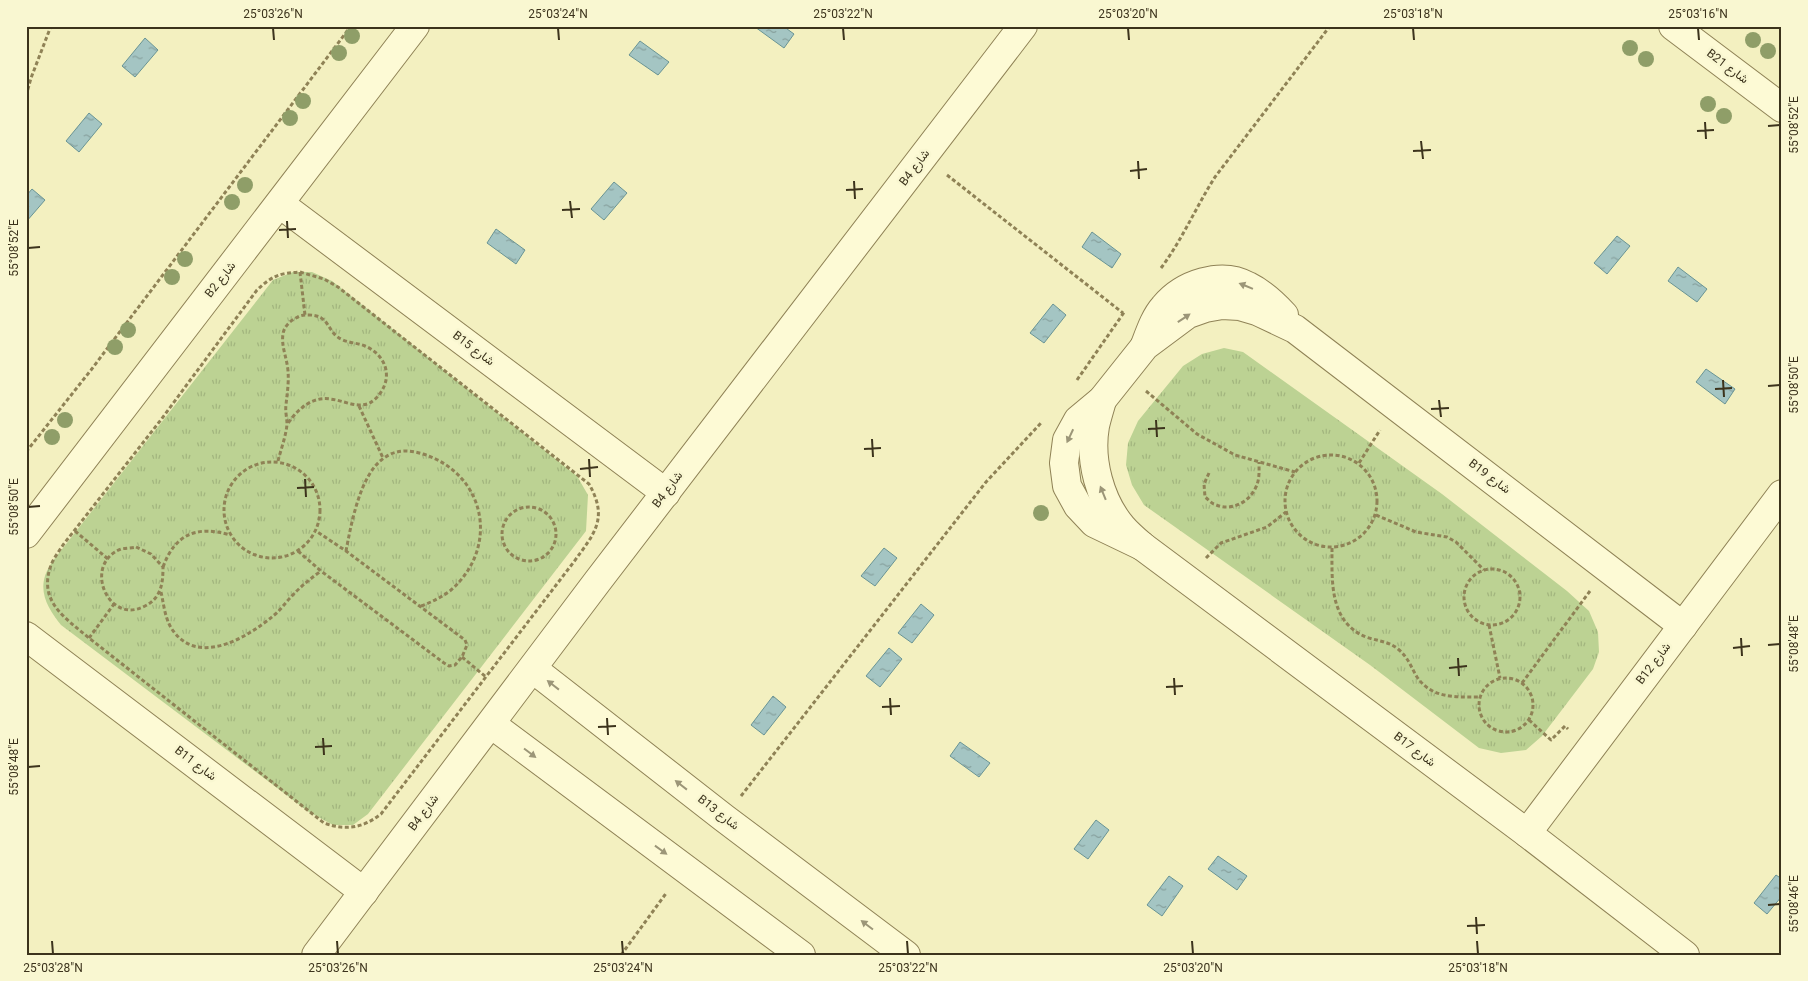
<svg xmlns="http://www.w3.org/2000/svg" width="1808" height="981" viewBox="0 0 1808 981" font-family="Georgia,Vazirmatn,serif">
<defs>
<pattern id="park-tufts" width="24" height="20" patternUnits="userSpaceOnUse" patternTransform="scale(1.25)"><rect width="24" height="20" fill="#bcd293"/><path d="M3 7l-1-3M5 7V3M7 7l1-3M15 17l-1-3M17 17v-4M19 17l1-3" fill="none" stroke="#a2b57e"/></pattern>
<pattern id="water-ripples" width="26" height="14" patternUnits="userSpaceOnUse" patternTransform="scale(1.25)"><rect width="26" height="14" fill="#a4c5c3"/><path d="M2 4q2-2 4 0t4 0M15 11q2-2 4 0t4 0" fill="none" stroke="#87a19e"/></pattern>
</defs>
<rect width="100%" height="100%" fill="#f3f0c0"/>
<!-- park -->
<g fill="url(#park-tufts)">
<path d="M293,272H312L332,281L577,476L588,495L586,531L368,814L353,825H333L309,812L61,625C50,611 39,595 45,576C46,572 50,566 52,562L273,280Z"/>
<polygon points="1224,348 1243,352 1442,494 1567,591 1589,611 1598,632 1599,652 1593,669 1542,736 1526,750 1501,753 1479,748 1370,665 1144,505 1132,485 1126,465 1128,443 1138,421 1183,366 1202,354"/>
</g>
<!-- water -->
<g fill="url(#water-ripples)" stroke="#699494">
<polygon points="783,26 794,34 784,48 755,27"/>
<polygon points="145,38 158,50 135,77 122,66"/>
<polygon points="640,41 669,62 658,75 629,55"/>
<polygon points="89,113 102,124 79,152 66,141"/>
<polygon points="614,182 627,193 604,220 591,209"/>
<polygon points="32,189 45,200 26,222 26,196"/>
<polygon points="496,229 525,250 516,264 487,243"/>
<polygon points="1092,232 1121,254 1112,268 1082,247"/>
<polygon points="1617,236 1630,246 1607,274 1594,263"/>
<polygon points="1678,267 1707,289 1697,302 1668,281"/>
<polygon points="1053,304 1066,315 1044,343 1030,333"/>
<polygon points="1706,369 1735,389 1725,404 1696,382"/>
<polygon points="884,548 897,558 875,586 861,576"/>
<polygon points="921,604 934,615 912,643 898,633"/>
<polygon points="889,648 902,659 880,687 866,676"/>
<polygon points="773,696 786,707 764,735 751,725"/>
<polygon points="960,742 990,763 979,777 950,756"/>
<polygon points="1096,820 1109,830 1088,859 1074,849"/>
<polygon points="1218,856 1247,876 1237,890 1208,869"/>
<polygon points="1776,875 1782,879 1782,896 1767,914 1754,903"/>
<polygon points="1169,876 1183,886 1162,916 1147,905"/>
</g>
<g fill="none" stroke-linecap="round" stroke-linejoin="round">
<!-- minor casing -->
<g stroke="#8f8256" stroke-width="30">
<g id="minor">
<polyline points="1673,26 1782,108"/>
<polyline points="280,204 666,493"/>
<path d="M1145,345C1150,332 1155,317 1164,307C1183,284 1221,271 1248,286C1262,293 1274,304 1284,315"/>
<path d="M1102,400C1100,408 1097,417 1095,426C1089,460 1100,501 1122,527C1128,534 1135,540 1142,546L1527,833L1685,955"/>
<polyline points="26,534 415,26"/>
<polyline points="1142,546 1094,523 1078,506 1067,486 1064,463 1067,440 1078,420 1102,400 1145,346 1188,314 1205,308 1222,305 1240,306 1257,311 1295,329 1683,626"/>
<polyline points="26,636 364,892"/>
<polyline points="533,669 724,818 906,955"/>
<polyline points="491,724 801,955"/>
<polyline points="1527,833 1782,494"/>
<polyline points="316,955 597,582 1023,26"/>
</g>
</g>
<!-- path -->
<g stroke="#8f8256" stroke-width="3" stroke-dasharray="4 2.5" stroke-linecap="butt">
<polyline points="26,96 31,78 51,26"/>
<polyline points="947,175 1123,313"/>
<path d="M1161,268C1182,240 1196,207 1215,177L1330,26"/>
<path d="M300,272L324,279L338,287L589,484C609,519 594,534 573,563L381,814C363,828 346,831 324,823L89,638C64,617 38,601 51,565C54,558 59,551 63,545L160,421L257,290C272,276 279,273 300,272Z"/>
<polyline points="300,272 305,315"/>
<polyline points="1077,380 1125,311"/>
<polyline points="1146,391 1197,434 1235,455 1295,472"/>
<polyline points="359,406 383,458"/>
<polyline points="26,452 91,370 351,26"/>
<circle cx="1331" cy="501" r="46"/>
<path d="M278,461C281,449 286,436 287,424C287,418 285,411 286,405C287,394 289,383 288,371C287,358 281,346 283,334C284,326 291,320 298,317C301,315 305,315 309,315C331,315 326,333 343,340C350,343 358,343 365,346C384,354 393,374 381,392C366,415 349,401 330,399C311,396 296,411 287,425"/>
<circle cx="272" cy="510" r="48"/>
<polyline points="1359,463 1380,430"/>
<path d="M1209,473L1204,484L1205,497C1208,499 1211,503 1214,504C1230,512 1248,503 1255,489C1260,480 1259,471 1259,462"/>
<circle cx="529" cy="534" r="27"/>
<polyline points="1376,515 1416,532 1447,537 1456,542 1484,570"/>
<polyline points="75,531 108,559"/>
<path d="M136,547L151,554L163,567C163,584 161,598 145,606C108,626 82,564 121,549C126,548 132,548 136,547Z"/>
<path d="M1332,548C1332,581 1329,622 1366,637C1377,641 1388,641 1398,649C1408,657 1411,667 1417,677C1432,699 1456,697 1480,697"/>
<polyline points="298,551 321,571 444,663 449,666 455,665 462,657 467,645 465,640 346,551 316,531"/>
<path d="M346,551C351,525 360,474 384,458C396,449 410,450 423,454C486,474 500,547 451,590C442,597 432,602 421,606"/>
<polyline points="1206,558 1221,543 1267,527 1286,512"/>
<path d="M163,567C175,534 197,525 230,535"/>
<circle cx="1492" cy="597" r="28"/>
<path d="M161,592C164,605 165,621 174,632C200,666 248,637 273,616C280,611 285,603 291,597C300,587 310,579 321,571"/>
<polyline points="1489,625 1500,678"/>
<polyline points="89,638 114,604"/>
<polyline points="462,657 486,677"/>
<circle cx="1506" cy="705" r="27"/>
<polyline points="1522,683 1590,591"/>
<polyline points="1529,720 1551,740 1565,726 1568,729"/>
<polyline points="741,796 986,482 1041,423"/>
<polyline points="621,955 667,892"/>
</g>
<!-- minor -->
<use href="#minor" stroke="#fdfad5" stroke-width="28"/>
</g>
<!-- trees -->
<g fill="#8f9e68">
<circle cx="352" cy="36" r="8"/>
<circle cx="1753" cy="40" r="8"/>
<circle cx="1630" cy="48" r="8"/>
<circle cx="1768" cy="51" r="8"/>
<circle cx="339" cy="53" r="8"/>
<circle cx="1646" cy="59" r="8"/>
<circle cx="303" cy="101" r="8"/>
<circle cx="1708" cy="104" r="8"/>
<circle cx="1724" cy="116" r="8"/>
<circle cx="290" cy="118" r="8"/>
<circle cx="245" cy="185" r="8"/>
<circle cx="232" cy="202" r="8"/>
<circle cx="185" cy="259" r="8"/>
<circle cx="172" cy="277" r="8"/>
<circle cx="128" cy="330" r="8"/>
<circle cx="115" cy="347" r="8"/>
<circle cx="65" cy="420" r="8"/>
<circle cx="52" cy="437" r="8"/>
<circle cx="1041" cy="513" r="8"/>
</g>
<!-- one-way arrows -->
<defs><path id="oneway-solid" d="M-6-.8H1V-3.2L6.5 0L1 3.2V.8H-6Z" transform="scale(1.25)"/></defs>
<g fill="#9c9678">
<use href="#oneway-solid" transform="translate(1246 286) rotate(-158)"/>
<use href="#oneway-solid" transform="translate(1184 318) rotate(-34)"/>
<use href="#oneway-solid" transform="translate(1070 436) rotate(115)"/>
<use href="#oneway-solid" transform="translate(1103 493) rotate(-112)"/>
<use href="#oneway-solid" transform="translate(553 685) rotate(-142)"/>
<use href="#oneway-solid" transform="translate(530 753) rotate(37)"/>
<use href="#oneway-solid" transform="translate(681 785) rotate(-142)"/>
<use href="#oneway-solid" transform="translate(661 850) rotate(36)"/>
<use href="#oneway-solid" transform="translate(867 925) rotate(-143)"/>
</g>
<!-- ticks -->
<path fill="none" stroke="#3c331c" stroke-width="2" d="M273,28L274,40M558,28L559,40M843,28L844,40M1128,28L1129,40M1413,28L1414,40M1698,28L1699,40M1705,122L1706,139M1768,126L1780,125M1697,131L1714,130M1421,141L1423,159M1413,151L1431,150M1138,161L1139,179M1130,171L1147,169M854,181L855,199M846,190L863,189M570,201L572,218M562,210L580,209M287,221L288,238M279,230L296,229M28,248L40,247M1723,380L1724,397M1768,386L1780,385M1715,389L1732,388M1439,400L1441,417M1431,409L1449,408M1156,420L1157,437M1148,429L1165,428M872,439L873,457M864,449L881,448M589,459L590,477M580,469L598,467M305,479L306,497M297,488L314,487M28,507L40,506M1741,638L1742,656M1768,645L1780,644M1733,648L1750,646M1458,658L1459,676M1449,668L1467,666M1174,678L1175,695M1166,687L1183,686M890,698L891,715M882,707L900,706M607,718L608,735M598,727L616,726M323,738L324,755M315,747L332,746M28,767L40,766M1768,905L1780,904M1476,917L1477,934M1467,926L1485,925M52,941L53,954M337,941L338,954M622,941L623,954M907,941L908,954M1192,941L1193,954M1477,941L1478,954"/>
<g text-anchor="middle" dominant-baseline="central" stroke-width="5" stroke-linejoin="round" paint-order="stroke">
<!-- street labels -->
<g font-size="12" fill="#3c331c" stroke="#f9f7d1">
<text transform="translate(1727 67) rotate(37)">B21 شارع</text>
<text transform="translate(915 168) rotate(-53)">B4 شارع</text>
<text transform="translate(221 280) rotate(-52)">B2 شارع</text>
<text transform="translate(473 349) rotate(37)">B15 شارع</text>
<text transform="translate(1489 477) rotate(37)">B19 شارع</text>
<text transform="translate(668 490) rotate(-53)">B4 شارع</text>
<text transform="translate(1654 664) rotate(-53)">B12 شارع</text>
<text transform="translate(1414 750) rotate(37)">B17 شارع</text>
<text transform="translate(195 764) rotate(37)">B11 شارع</text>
<text transform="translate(424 813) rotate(-53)">B4 شارع</text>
<text transform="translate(718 813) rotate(38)">B13 شارع</text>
</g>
</g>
<!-- border -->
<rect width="1808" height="981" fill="none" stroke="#f9f7d1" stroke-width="55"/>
<rect x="28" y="28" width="1752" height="926" fill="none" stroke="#3c331c" stroke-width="2"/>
<g font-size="12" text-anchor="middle" fill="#3c331c">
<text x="273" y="18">25°03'26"N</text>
<text x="558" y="18">25°03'24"N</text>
<text x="843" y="18">25°03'22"N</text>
<text x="1128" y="18">25°03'20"N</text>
<text x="1413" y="18">25°03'18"N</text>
<text x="1698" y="18">25°03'16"N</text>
<text transform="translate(1794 125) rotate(-90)" y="4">55°08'52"E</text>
<text transform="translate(14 248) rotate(-90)" y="4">55°08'52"E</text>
<text transform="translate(1794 385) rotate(-90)" y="4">55°08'50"E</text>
<text transform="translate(14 507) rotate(-90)" y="4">55°08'50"E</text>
<text transform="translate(1794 644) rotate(-90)" y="4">55°08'48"E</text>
<text transform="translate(14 767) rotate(-90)" y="4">55°08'48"E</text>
<text transform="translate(1794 904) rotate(-90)" y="4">55°08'46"E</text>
<text x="53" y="972">25°03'28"N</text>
<text x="338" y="972">25°03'26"N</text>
<text x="623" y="972">25°03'24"N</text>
<text x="908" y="972">25°03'22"N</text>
<text x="1193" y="972">25°03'20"N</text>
<text x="1478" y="972">25°03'18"N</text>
</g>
</svg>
